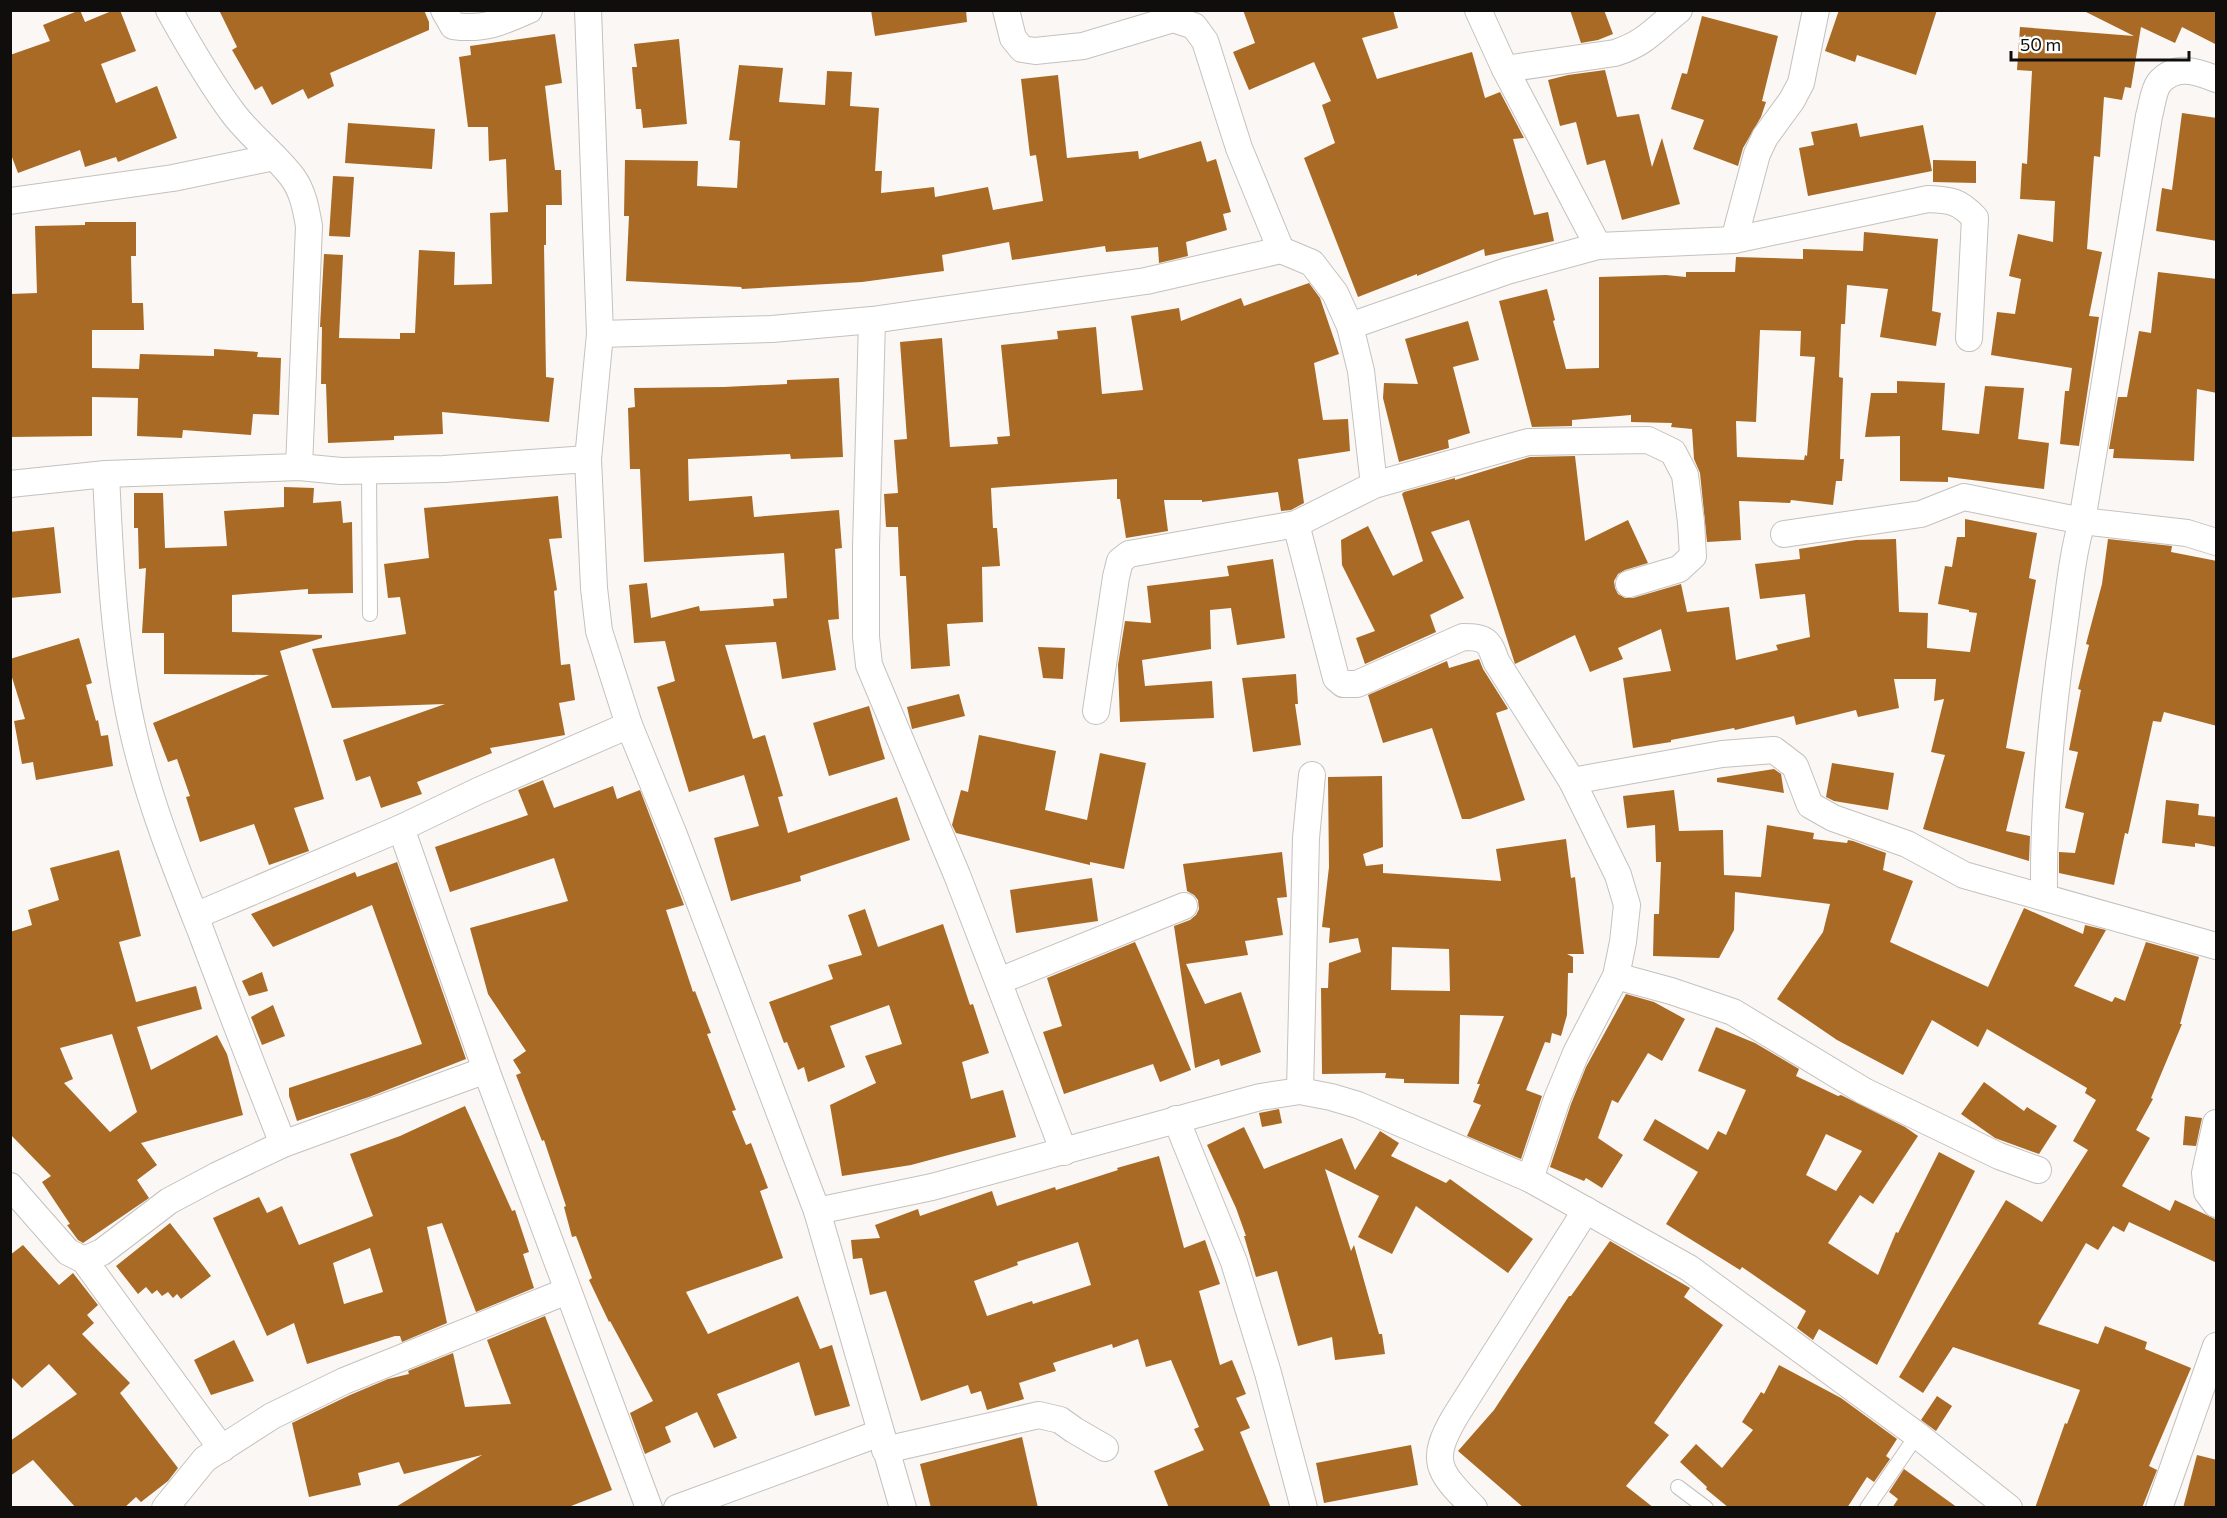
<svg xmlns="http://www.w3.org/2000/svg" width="2227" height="1518" viewBox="0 0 2227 1518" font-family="Commissioner,sans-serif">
<rect width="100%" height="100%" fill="#faf7f4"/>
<!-- building -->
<g fill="#a96a25" fill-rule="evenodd">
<polygon points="80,10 85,22 114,10 120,10 136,51 101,64 116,103 157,86 177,138 118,162 116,157 85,167 80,150 18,173 10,152 10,55 50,41 43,25"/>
<polygon points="219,10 424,10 429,22 429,30 330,73 334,86 308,99 303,89 272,105 262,86 255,90 232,50 237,47"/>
<polygon points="871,10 966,10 967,22 875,36"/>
<polygon points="1243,10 1393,10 1398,28 1362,38 1377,79 1472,52 1485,98 1500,92 1524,138 1513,139 1534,215 1548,212 1554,241 1485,256 1484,249 1417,276 1417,274 1358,297 1304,158 1335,143 1322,105 1331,101 1314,62 1249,90 1233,52 1255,43"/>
<polygon points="1570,10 1604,10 1613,34 1598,40 1581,43"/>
<polygon points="1839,10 1937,10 1916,75 1857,55 1855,62 1825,51"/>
<polygon points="2082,10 2217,10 2217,45 2182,27 2175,43 2141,27 2131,88 2125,87 2122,100 2104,97 2100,157 2094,156 2087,249 2102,252 2089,316 2099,317 2079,446 2060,444 2065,391 2069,391 2072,368 1991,355 1997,312 2015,314 2021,279 2009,276 2018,234 2053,242 2055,201 2020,199 2022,163 2027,164 2032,71 2017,70 2020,27 2134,36"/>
<polygon points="1702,16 1778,36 1762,101 1766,102 1761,117 1743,148 1738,166 1693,149 1704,120 1671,109 1682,73 1687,74"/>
<polygon points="555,34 562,83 545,86 555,170 561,170 562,205 546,205 546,245 544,245 546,377 554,378 549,422 442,412 443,434 394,436 394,440 328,443 326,384 321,384 322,327 320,327 324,254 343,255 339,338 400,339 400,333 415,333 419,250 455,252 454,285 492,284 490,213 508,212 506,159 489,161 488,127 468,127 459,57 471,55 470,46"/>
<polygon points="679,39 687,124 643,128 641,109 636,109 633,78 632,67 637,67 634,44"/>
<polygon points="739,65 783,68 779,102 825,105 827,71 852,72 850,106 879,108 875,171 882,171 881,193 934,187 935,197 988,187 993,210 1043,201 1036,155 1030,156 1021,79 1058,75 1067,158 1138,151 1139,159 1201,141 1207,162 1216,159 1231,212 1223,214 1227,230 1186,242 1188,256 1159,263 1158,247 1106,252 1105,246 1012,260 1009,242 942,255 944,271 862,282 742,289 741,287 626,281 629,216 624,216 625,160 698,161 697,186 737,188 740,141 729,140"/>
<polygon points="1605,70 1617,117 1639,114 1652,167 1662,138 1680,204 1622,220 1605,160 1587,165 1576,122 1560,126 1548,80 1568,75"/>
<polygon points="2182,113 2217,118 2217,241 2156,231 2162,188 2172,190"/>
<polygon points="348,123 435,129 432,169 345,163"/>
<polygon points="1857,123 1860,137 1923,125 1932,171 1808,196 1799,148 1814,145 1811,132"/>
<polygon points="1933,160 1976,161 1976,183 1933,182"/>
<polygon points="333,176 354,177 350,237 329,236"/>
<polygon points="85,222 136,222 136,256 131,256 132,303 143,303 144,330 92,330 92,368 139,369 140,354 214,356 214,349 258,352 257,357 281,358 279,415 253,414 251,435 183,430 182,438 137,436 138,398 92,397 92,436 10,437 10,294 37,293 35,226 85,225"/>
<path d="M1864,232L1938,239L1932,311L1941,313L1936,346L1880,337L1888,289L1847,285L1845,324H1841L1839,377L1843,378L1840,459H1844L1842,481H1836L1833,505L1791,500L1790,503L1739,501L1741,540L1707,542L1700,473L1694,459L1692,429L1671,427L1672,423L1631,422V415L1572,420V426L1532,427L1499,301L1547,289L1555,320L1553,321L1566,369L1599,368V277L1666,275L1686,277V272H1735L1736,257L1803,259V249L1863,251ZM1760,330L1801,331L1800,356L1815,357L1807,456L1805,455L1804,460L1737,457L1736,421L1756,422Z"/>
<polygon points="2158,272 2217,279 2217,393 2197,389 2194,461 2113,458 2114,449 2109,449 2118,397 2127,397 2139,331 2151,333"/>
<polygon points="1309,283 1320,298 1339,354 1314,363 1323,420 1348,419 1350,451 1298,459 1304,503 1291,510 1281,511 1278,492 1202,502 1202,500 1164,500 1168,531 1126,538 1120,499 1117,499 1117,479 991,488 993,528 997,528 1000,566 982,567 983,622 947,624 950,666 911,669 906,576 900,576 898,527 886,527 884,494 898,493 894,440 907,439 900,342 942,338 950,447 998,444 997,437 1010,436 1001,345 1058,339 1057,331 1096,327 1102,394 1143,390 1131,316 1179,308 1181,321 1241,298 1244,306"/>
<polygon points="1468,321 1479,360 1453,367 1470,433 1448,440 1449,448 1399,462 1383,398 1384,383 1418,384 1405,339"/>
<polygon points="839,378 843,457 791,459 790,454 688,459 689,501 752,496 754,517 839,510 842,548 835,549 839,619 828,620 836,670 782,679 776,642 725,645 753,739 765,735 783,796 778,797 788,833 897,797 910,840 800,876 801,881 731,901 714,838 759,826 744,775 689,792 657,687 675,681 665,641 634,643 629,585 647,583 651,618 699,606 700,611 774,606 773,599 787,598 784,553 644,562 640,469 630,469 628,408 635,407 634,388 724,387 787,384 787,380"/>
<polygon points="1897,381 1945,383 1942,430 1979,434 1985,386 2024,388 2018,439 2049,443 2044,489 1948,477 1948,482 1900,481 1900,436 1865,437 1871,393 1897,393"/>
<polygon points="1575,456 1585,541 1628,520 1648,563 1625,570 1618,574 1614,581 1615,588 1618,594 1625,598 1633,598 1681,584 1687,612 1729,607 1736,660 1778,650 1776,645 1810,637 1805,594 1760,599 1755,564 1800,559 1799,549 1856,540 1896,539 1899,612 1928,613 1927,648 1970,652 1977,613 1969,612 1969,610 1938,604 1945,566 1952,567 1957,537 1965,537 1965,519 2037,533 2029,578 2036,580 2006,748 2025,752 2006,831 2030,836 2029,861 1923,829 1945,755 1931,752 1944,699 1934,701 1936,679 1894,679 1899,708 1858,717 1856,710 1796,725 1794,716 1735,730 1734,728 1671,740 1671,742 1633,748 1623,678 1671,671 1661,629 1618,648 1623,659 1590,672 1575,635 1515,664 1469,520 1431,532 1464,598 1430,615 1436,632 1365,664 1356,638 1375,631 1342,565 1341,540 1368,526 1393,576 1423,561 1402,494 1404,492 1455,478 1455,480 1530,457"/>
<polygon points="284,487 314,488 313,503 341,501 343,523 352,522 353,593 308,594 308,589 232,595 232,632 322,635 322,638 280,651 324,799 294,808 309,851 269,865 254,824 200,842 186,797 190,796 177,759 168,762 153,723 269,675 164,674 164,633 142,633 146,568 139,569 138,528 134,528 134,493 163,493 165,548 227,546 224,511 284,507"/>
<polygon points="558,496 562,538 549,539 557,590 554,591 561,665 570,664 575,700 559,703 565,735 490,748 492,753 417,782 422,794 381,808 370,776 356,781 343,740 445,704 332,708 312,649 406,634 400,597 388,598 384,564 429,558 424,508"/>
<polygon points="54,527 61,593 10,598 10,532"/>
<polygon points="2108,539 2172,546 2171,552 2217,561 2217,726 2164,712 2161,722 2153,721 2128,834 2125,833 2114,885 2059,873 2059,852 2075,853 2084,813 2065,808 2078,752 2069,750 2081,690 2078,689 2089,645 2086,644 2102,584"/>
<polygon points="1273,559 1285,638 1237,645 1231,608 1210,610 1211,649 1142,660 1145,686 1212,681 1214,718 1120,722 1118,665 1125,621 1151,623 1147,586 1229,576 1227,566"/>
<polygon points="79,638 92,683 86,685 96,721 98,720 101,736 108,735 113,766 36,780 33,762 22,764 14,721 25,719 10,671 10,659"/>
<polygon points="1038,647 1065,648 1063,679 1043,678"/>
<polygon points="1479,659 1483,669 1507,707 1508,709 1496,713 1525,800 1470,819 1462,819 1432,728 1383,743 1368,695 1447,661 1449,668"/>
<polygon points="1296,674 1298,704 1295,704 1301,745 1253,752 1242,678"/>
<polygon points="959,694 965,716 912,729 907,707"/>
<polygon points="869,706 885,759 829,776 813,723"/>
<polygon points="979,735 1056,751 1045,810 1087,820 1100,753 1146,763 1124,869 1090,862 1090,865 956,833 952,825 961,790 968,792"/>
<polygon points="1832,763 1894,773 1888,810 1834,801 1826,797"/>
<polygon points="1774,769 1781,774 1784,793 1717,782 1717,778"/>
<path d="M1382,776L1383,847L1363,854L1366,866L1383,864V873L1501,881L1496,849L1566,839L1571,878L1575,877L1584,954H1567L1573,957V973H1568L1567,1015L1561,1036L1552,1033L1550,1043L1545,1042L1526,1090L1542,1096L1521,1159L1467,1136L1481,1105L1473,1102L1480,1084H1477L1504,1016L1460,1015L1459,1084L1404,1083V1079L1385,1078L1386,1073L1322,1074L1321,988H1328L1329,963L1361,952L1358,938L1329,943L1330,928L1322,927L1329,867L1328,777ZM1392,947L1449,949L1450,991L1391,990Z"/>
<polygon points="543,780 554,808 613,786 617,799 640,790 684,905 666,910 693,992 695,991 711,1033 707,1034 736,1110 732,1111 746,1145 751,1143 768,1188 760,1191 783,1258 686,1292 708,1334 798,1296 820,1349 832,1345 850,1406 815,1416 799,1362 717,1394 737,1438 714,1448 697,1412 665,1427 671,1442 645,1454 630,1413 653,1401 610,1321 609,1322 589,1280 592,1278 576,1236 572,1237 564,1207 566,1206 544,1140 542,1141 516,1075 521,1073 513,1060 526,1051 488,994 470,928 568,901 554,858 450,892 435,847 528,815 518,790"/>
<polygon points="1674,790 1679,831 1723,830 1724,875 1761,877 1767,825 1814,833 1813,839 1847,843 1848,840 1853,841 1886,853 1883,870 1913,881 1890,942 1988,987 2024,908 2083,934 2085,925 2106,930 2074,986 2112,1002 2115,997 2125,1001 2146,942 2199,957 2180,1024 2182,1024 2151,1098 2153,1099 2136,1130 2150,1138 2122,1186 2170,1211 2175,1200 2217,1220 2217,1263 2129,1222 2124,1232 2113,1226 2098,1250 2086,1243 2038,1324 2098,1344 2105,1326 2147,1342 2145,1349 2191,1368 2149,1466 2157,1470 2142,1508 2035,1508 2065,1423 2067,1424 2080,1390 1953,1347 1923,1393 1899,1377 2006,1200 2042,1222 2088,1150 2073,1141 2096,1100 2085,1093 2087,1088 1987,1029 1978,1047 1932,1020 1903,1075 1837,1040 1777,999 1823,932 1830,904 1735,892 1734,930 1719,958 1653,956 1654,914 1659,914 1661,862 1656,862 1655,825 1627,828 1623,796"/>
<polygon points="2166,800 2199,804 2198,815 2217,817 2217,847 2195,843 2195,847 2162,843"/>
<path d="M119,850L141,936L119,942L136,1002L196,986L202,1009L137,1027L151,1070L217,1035L227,1054L243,1115L141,1143L157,1165L137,1180L149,1198L83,1243L78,1240L67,1225L70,1224L42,1182L51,1176L10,1134V932L32,925L28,910L59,900L50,868ZM112,1034L137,1112L110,1132L64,1083L73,1079L60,1048Z"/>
<polygon points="1282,852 1287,897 1277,898 1283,935 1245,941 1248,955 1186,964 1205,1004 1241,992 1261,1052 1221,1066 1219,1059 1195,1068 1174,926 1190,920 1196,915 1199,909 1198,900 1194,895 1187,891 1183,864"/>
<polygon points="397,862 466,1059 369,1097 297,1121 289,1096 289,1088 422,1044 372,905 273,947 251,914 355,872 357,877"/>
<polygon points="1092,878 1098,921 1016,933 1010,890"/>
<polygon points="865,909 878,947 943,924 970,1005 973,1004 989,1053 962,1062 971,1099 1003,1090 1016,1137 911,1165 842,1176 830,1105 876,1083 865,1056 902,1044 889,1005 830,1026 845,1067 808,1082 804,1067 798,1070 787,1042 784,1043 769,1002 833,979 828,965 862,955 848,915"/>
<polygon points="1135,942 1191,1070 1160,1082 1153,1064 1064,1094 1043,1032 1062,1026 1047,978"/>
<polygon points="262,972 268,991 249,996 242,981"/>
<polygon points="1626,994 1654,1002 1685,1019 1662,1061 1648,1053 1618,1103 1612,1100 1598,1138 1623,1155 1602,1188 1586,1178 1584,1181 1550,1167 1571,1104 1586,1067"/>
<polygon points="273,1005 285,1036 262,1045 251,1017"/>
<path d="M1716,1027L1755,1043L1799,1069L1796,1076L1838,1096L1841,1095L1905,1127L1918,1136L1873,1204L1860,1195L1828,1243L1878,1275L1896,1232L1898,1233L1939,1152L1975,1171L1877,1365L1819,1329L1813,1340L1797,1328L1806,1311L1742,1267L1740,1270L1666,1224L1698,1172L1643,1140L1655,1119L1708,1150L1718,1131L1726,1135L1746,1090L1698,1071ZM1826,1134L1862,1151L1836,1191L1806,1175Z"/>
<polygon points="1984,1082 2024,1111 2027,1107 2057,1126 2039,1154 1995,1138 1961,1114"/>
<path d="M465,1106L512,1211L515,1210L529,1252L523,1254L534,1288L476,1312L442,1223L427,1227L447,1323L402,1342L400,1336H395L307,1364L294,1323L267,1336L213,1218L259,1197L267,1213L282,1206L299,1245L373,1216L350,1154L400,1136ZM370,1248L383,1292L344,1304L333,1263Z"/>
<polygon points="1279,1109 1282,1123 1262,1127 1259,1113"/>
<polygon points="2185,1116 2202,1118 2196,1146 2183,1145"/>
<polygon points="1244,1127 1264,1169 1342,1138 1355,1170 1380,1131 1399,1143 1391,1156 1446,1183 1450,1179 1533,1239 1508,1273 1416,1206 1392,1254 1358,1237 1379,1196 1325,1169 1351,1251 1354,1245 1379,1334 1382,1334 1385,1354 1335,1360 1332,1337 1298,1346 1277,1271 1256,1277 1244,1236 1246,1236 1236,1208 1207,1145"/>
<path d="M1159,1156L1184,1248L1205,1240L1220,1284L1199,1291L1220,1365L1232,1360L1246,1394L1236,1398L1250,1428L1240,1432L1271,1508H1169L1154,1471L1204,1450L1194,1429L1199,1427L1171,1360L1146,1367L1138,1339L1113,1348L1112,1344L1053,1363L1056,1371L1019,1383L1024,1399L987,1410L981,1391L971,1394L968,1385L921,1401L886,1291L870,1295L862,1258L853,1259L851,1240L880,1238L875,1225L918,1209L920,1216L992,1191L997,1206L1055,1187L1056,1190L1118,1170L1117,1168ZM1078,1242L1091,1285L1033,1304L1032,1301L987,1316L974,1281L1018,1265L1017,1262Z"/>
<polygon points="170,1223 211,1276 181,1299 177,1294 173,1298 168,1292 162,1296 157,1290 152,1294 146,1287 138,1294 116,1266"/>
<polygon points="1610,1241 1690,1288 1684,1297 1723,1325 1654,1423 1669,1435 1626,1486 1654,1508 1524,1508 1458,1451 1494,1410 1569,1296 1571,1296"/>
<polygon points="23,1245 59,1285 73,1273 98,1305 87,1315 94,1323 82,1334 130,1383 120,1393 178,1468 168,1481 141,1502 136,1497 124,1508 76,1508 33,1460 10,1476 10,1441 77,1394 49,1364 22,1388 10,1376 10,1255"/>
<polygon points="545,1316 612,1490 566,1508 394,1508 482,1455 404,1474 399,1462 358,1473 361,1485 309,1497 292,1423 350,1395 388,1379 409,1374 408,1371 453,1353 465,1407 511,1404 487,1340"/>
<polygon points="234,1340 254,1381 211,1395 194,1360"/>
<polygon points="1779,1365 1841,1398 1897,1439 1886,1456 1890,1459 1874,1482 1867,1477 1847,1508 1729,1508 1706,1489 1707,1487 1680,1462 1696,1444 1722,1468 1753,1430 1742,1422 1761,1392 1764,1394"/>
<polygon points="1937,1396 1952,1406 1936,1431 1921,1420"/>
<polygon points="1022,1437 1038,1508 931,1508 920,1464"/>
<polygon points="1411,1445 1418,1485 1324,1503 1316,1463"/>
<polygon points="2197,1455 2217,1460 2217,1508 2183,1508"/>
<polygon points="1904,1469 1958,1508 1892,1508 1898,1499 1889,1492"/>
</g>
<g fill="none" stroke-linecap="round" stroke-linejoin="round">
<!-- service casing -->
<g stroke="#c4c1be" stroke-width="16">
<g id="service">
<polyline points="369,471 370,614"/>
<polyline points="1678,1487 1706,1508"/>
<polyline points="1867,1508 1917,1435"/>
</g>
</g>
<!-- minor casing -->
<g stroke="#c4c1be" stroke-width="28">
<g id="minor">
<path d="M169,10C189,46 209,81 233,113C250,136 275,154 293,178C303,192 306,209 309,226L299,467"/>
<path d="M444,10L453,26C484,30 500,23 529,10"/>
<polyline points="588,10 600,334 588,459 594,588 599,631 629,725 674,835 817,1211 903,1508"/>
<polyline points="1006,10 1013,38 1022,49 1035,51 1083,46 1173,19 1194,26 1205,41 1239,148 1281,250"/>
<polyline points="1478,10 1505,69 1598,246"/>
<path d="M1505,69L1615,53C1646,43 1655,29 1679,10"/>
<polyline points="10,201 173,178 274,157"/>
<polyline points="1734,240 1757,154 1765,137 1792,100 1801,83 1816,10"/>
<polyline points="872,320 866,547 866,637 869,665 957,875 1064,1152"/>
<path d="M1350,326L1507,271L1598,246L1734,240L1928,199C1951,200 1959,201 1975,218L1969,338"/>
<polyline points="600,334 772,329 872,320 1146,281 1281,250 1312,263 1335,293 1350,326 1361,371 1374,485"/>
<path d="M106,474C110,563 114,653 135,740C151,806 175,866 200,929C227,1001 255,1073 283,1144"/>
<polyline points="10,484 106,474 299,467 341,471 444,469 588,459"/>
<path d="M1296,524L1336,678L1343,684H1357L1463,637C1485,637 1489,640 1496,661L1572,781L1618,875L1627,905L1623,942L1616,976L1576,1053L1557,1099L1530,1179"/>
<polyline points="1784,534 1921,514 1964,497 2082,521 2187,533 2216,542"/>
<polyline points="1096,711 1116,577 1120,561 1129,554 1296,524 1374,485 1528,442 1648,440 1673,452 1685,475 1691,522 1693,556 1679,569 1629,584"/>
<polyline points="1572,781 1722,754 1774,750 1795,766 1810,805 1833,818 1907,844 1964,875 2216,946"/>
<polyline points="401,828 486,1070 649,1508"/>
<path d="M2044,896C2043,806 2051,718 2064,628C2069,592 2072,556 2082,521L2149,116C2152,106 2153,91 2159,83C2175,64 2196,71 2216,79"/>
<polyline points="195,916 401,828 478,791 629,725"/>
<polyline points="1616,976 1671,991 1733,1012 1864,1091 1999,1156 2038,1170"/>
<polyline points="999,981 1184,906"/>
<polyline points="1300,1091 1306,838 1312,775"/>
<polyline points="1176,1119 1234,1262 1268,1373 1304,1508"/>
<polyline points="2216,1123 2205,1173 2207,1192 2216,1204"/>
<polyline points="10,1186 68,1252 84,1260 222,1449"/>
<polyline points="817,1211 932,1187 1260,1097 1300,1091 1331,1097 1358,1105 1530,1179 1689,1268 1917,1435 2009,1508"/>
<polyline points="84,1260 102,1252 169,1201 216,1176 283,1144 486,1070"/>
<polyline points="885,1450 1039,1415 1060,1420 1074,1430 1105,1448"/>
<polyline points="165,1508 205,1459 272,1416 344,1381 567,1291"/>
<polyline points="677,1508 880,1433"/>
<path d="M1474,1508C1438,1471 1428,1462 1456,1415L1586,1210"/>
<polyline points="2159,1508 2216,1346"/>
</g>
</g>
<!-- service -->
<use href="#service" stroke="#fff" stroke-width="14"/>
<!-- minor -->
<use href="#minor" stroke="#fff" stroke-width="26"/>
</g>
<!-- border -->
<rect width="2227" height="1518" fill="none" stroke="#0f0e0d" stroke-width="24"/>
<!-- scale -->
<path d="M2011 51v9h178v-9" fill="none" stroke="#0f0e0d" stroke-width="3"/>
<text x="2020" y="51" font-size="18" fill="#0f0e0d" stroke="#ffffff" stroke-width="4.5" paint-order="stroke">50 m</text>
</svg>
